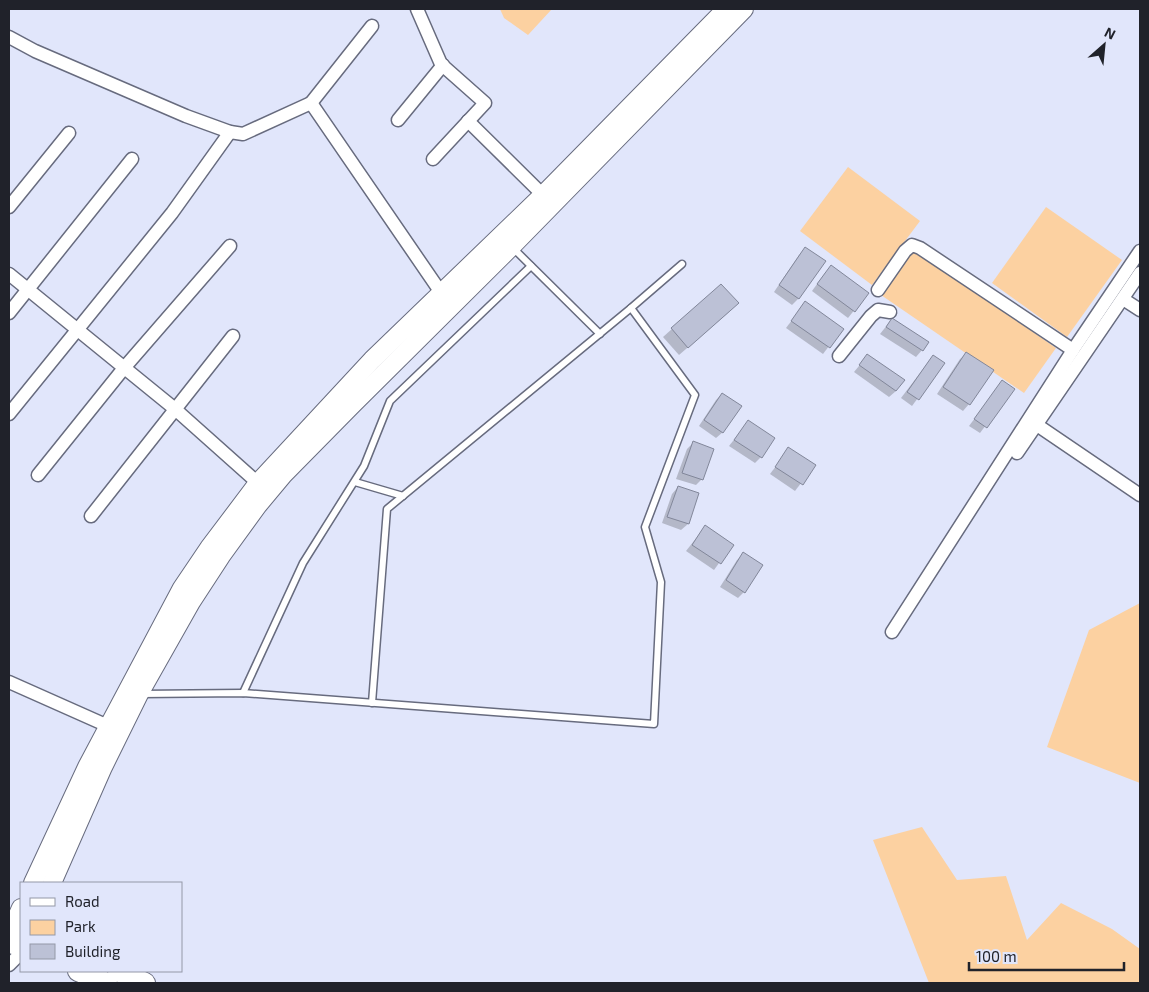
<svg xmlns="http://www.w3.org/2000/svg" width="1149" height="992" viewBox="0 0 1149 992" font-family="'Exo 2',sans-serif">
<rect width="100%" height="100%" fill="#e1e6fb"/>
<!-- green -->
<g fill="#fcd1a1">
<polygon points="500,9 552,9 528,35 504,18"/>
<polygon points="848,167 920,221 872,285 800,231"/>
<polygon points="1046,207 1122,260 1067,337 992,283"/>
<polygon points="913,249 1056,348 1024,393 881,295"/>
<polygon points="1140,603 1140,783 1047,747 1089,630"/>
<polygon points="922,827 957,880 1006,876 1027,940 1061,903 1112,929 1140,949 1140,983 929,983 873,840"/>
</g>
<!-- shadow -->
<g fill="#0003">
<polygon points="806,249 824,262 798,299 792,305 774,292 799,255"/>
<polygon points="825,273 868,293 848,318 812,291"/>
<polygon points="721,285 729,312 679,355 663,337"/>
<polygon points="805,303 842,329 823,354 786,328"/>
<polygon points="892,319 928,343 916,357 880,334"/>
<polygon points="967,353 992,370 969,404 963,411 937,394 960,359"/>
<polygon points="868,355 896,391 889,397 854,372"/>
<polygon points="933,356 943,364 912,406 901,398"/>
<polygon points="1002,382 1013,389 980,433 969,426"/>
<polygon points="722,394 723,432 716,438 699,426 716,400"/>
<polygon points="748,422 761,457 755,463 729,446"/>
<polygon points="693,443 702,479 696,485 676,479 687,449"/>
<polygon points="789,449 814,466 795,491 770,474"/>
<polygon points="678,487 698,494 688,524 681,530 662,523 672,494"/>
<polygon points="705,527 732,545 714,570 686,551"/>
<polygon points="744,554 744,592 738,598 720,587 737,560"/>
</g>
<!-- building -->
<g fill="#bcc1d6" stroke="#82879a">
<polygon points="805,247 826,261 799,299 779,285"/>
<polygon points="831,265 869,293 855,312 817,284"/>
<polygon points="721,284 739,303 688,348 671,328"/>
<polygon points="805,301 844,329 830,348 791,321"/>
<polygon points="892,318 929,342 923,351 886,327"/>
<polygon points="966,352 994,370 970,405 943,387"/>
<polygon points="867,354 905,380 896,391 859,365"/>
<polygon points="933,355 945,363 919,400 907,392"/>
<polygon points="1002,380 1015,389 987,428 974,419"/>
<polygon points="722,393 742,406 723,433 704,420"/>
<polygon points="748,420 775,438 762,458 734,440"/>
<polygon points="693,441 714,449 703,480 682,473"/>
<polygon points="788,447 816,465 803,485 775,467"/>
<polygon points="678,486 699,493 689,524 667,517"/>
<polygon points="705,525 734,545 721,564 692,545"/>
<polygon points="743,552 763,565 745,593 726,580"/>
</g>
<g fill="none" stroke-linecap="round" stroke-linejoin="round">
<!-- service casing -->
<g stroke="#676b7e" stroke-width="9">
<g id="service">
<polyline points="512,247 600,334"/>
<polyline points="355,482 403,496"/>
<polyline points="243,693 303,563 364,466 390,401 531,266"/>
<polyline points="140,694 243,693 654,724 661,582 645,527 695,395 631,308"/>
<polyline points="372,703 387,509 631,308 682,264"/>
</g>
</g>
<!-- minor casing -->
<g stroke="#676b7e" stroke-width="15">
<g id="minor">
<polyline points="417,9 441,64 485,103 433,159"/>
<polyline points="9,37 35,51 186,116 230,132 243,134 311,103 442,294"/>
<polyline points="311,103 372,26"/>
<polyline points="398,120 443,65"/>
<polyline points="468,121 543,195"/>
<polyline points="9,207 69,133"/>
<polyline points="9,274 175,409 258,483"/>
<polyline points="878,290 905,251 912,245 920,248 1073,350"/>
<polyline points="1123,299 1140,310"/>
<polyline points="9,313 132,159"/>
<polyline points="839,356 871,316 878,310 890,312"/>
<polyline points="9,414 172,213 230,132"/>
<polyline points="1037,425 1140,495"/>
<polyline points="1017,453 1140,273"/>
<polyline points="38,475 124,368 230,246"/>
<polyline points="91,516 233,336"/>
<polyline points="892,632 1073,350 1140,251"/>
<polyline points="9,682 108,726"/>
<polyline points="9,965 21,953"/>
</g>
</g>
<!-- secondary casing -->
<g stroke="#676b7e" stroke-width="20">
<g id="secondary">
<polyline points="33,883 87,767 182,588 209,548 258,483 372,360 543,195 726,9"/>
<polyline points="52,883 103,767 139,694 191,602 221,556 258,505 283,475 352,405 511,247 744,9"/>
<polyline points="9,935 21,908"/>
</g>
</g>
<!-- trunk casing -->
<g stroke="#676b7e" stroke-width="22">
<g id="trunk">
<polyline points="9,921 21,927"/>
<polyline points="9,942 21,947"/>
<polyline points="78,971 107,983"/>
<polyline points="118,971 145,983"/>
</g>
</g>
<!-- service -->
<use href="#service" stroke="#fff" stroke-width="6"/>
<!-- minor -->
<use href="#minor" stroke="#fff" stroke-width="12"/>
<!-- secondary -->
<use href="#secondary" stroke="#fff" stroke-width="18"/>
<!-- trunk -->
<use href="#trunk" stroke="#fff" stroke-width="20"/>
</g>
<!-- border -->
<rect width="1149" height="992" fill="none" stroke="#20222a" stroke-width="20"/>
<!-- legend -->
<rect x="20" y="882" width="162" height="90" fill="#e1e6fb" stroke="#9498a7"/>
<rect x="30" y="898" width="25" height="8" fill="#ffffff" stroke="#9498a7"/>
<text x="65" y="907" font-size="15" fill="#20222a">Road</text>
<rect x="30" y="920" width="25" height="15" fill="#fcd1a1" stroke="#9498a7"/>
<text x="65" y="932" font-size="15" fill="#20222a">Park</text>
<rect x="30" y="944" width="25" height="15" fill="#bcc1d6" stroke="#9498a7"/>
<text x="65" y="957" font-size="15" fill="#20222a">Building</text>
<!-- north arrow -->
<g transform="translate(1104 45) rotate(27)" stroke="#e1e6fb" stroke-width="4" paint-order="stroke">
<path d="M0-4L9 19L0 12L-9 19Z" fill="#20222a"/>
<text y="-8" font-size="14" font-weight="bold" text-anchor="middle" fill="#20222a">N</text>
</g>
<!-- scale -->
<path d="M969 962v8h155v-8" fill="none" stroke="#20222a" stroke-width="2.5"/>
<text x="976" y="962" font-size="15" fill="#20222a" stroke="#e1e6fb" stroke-width="4" paint-order="stroke">100 m</text>
</svg>
